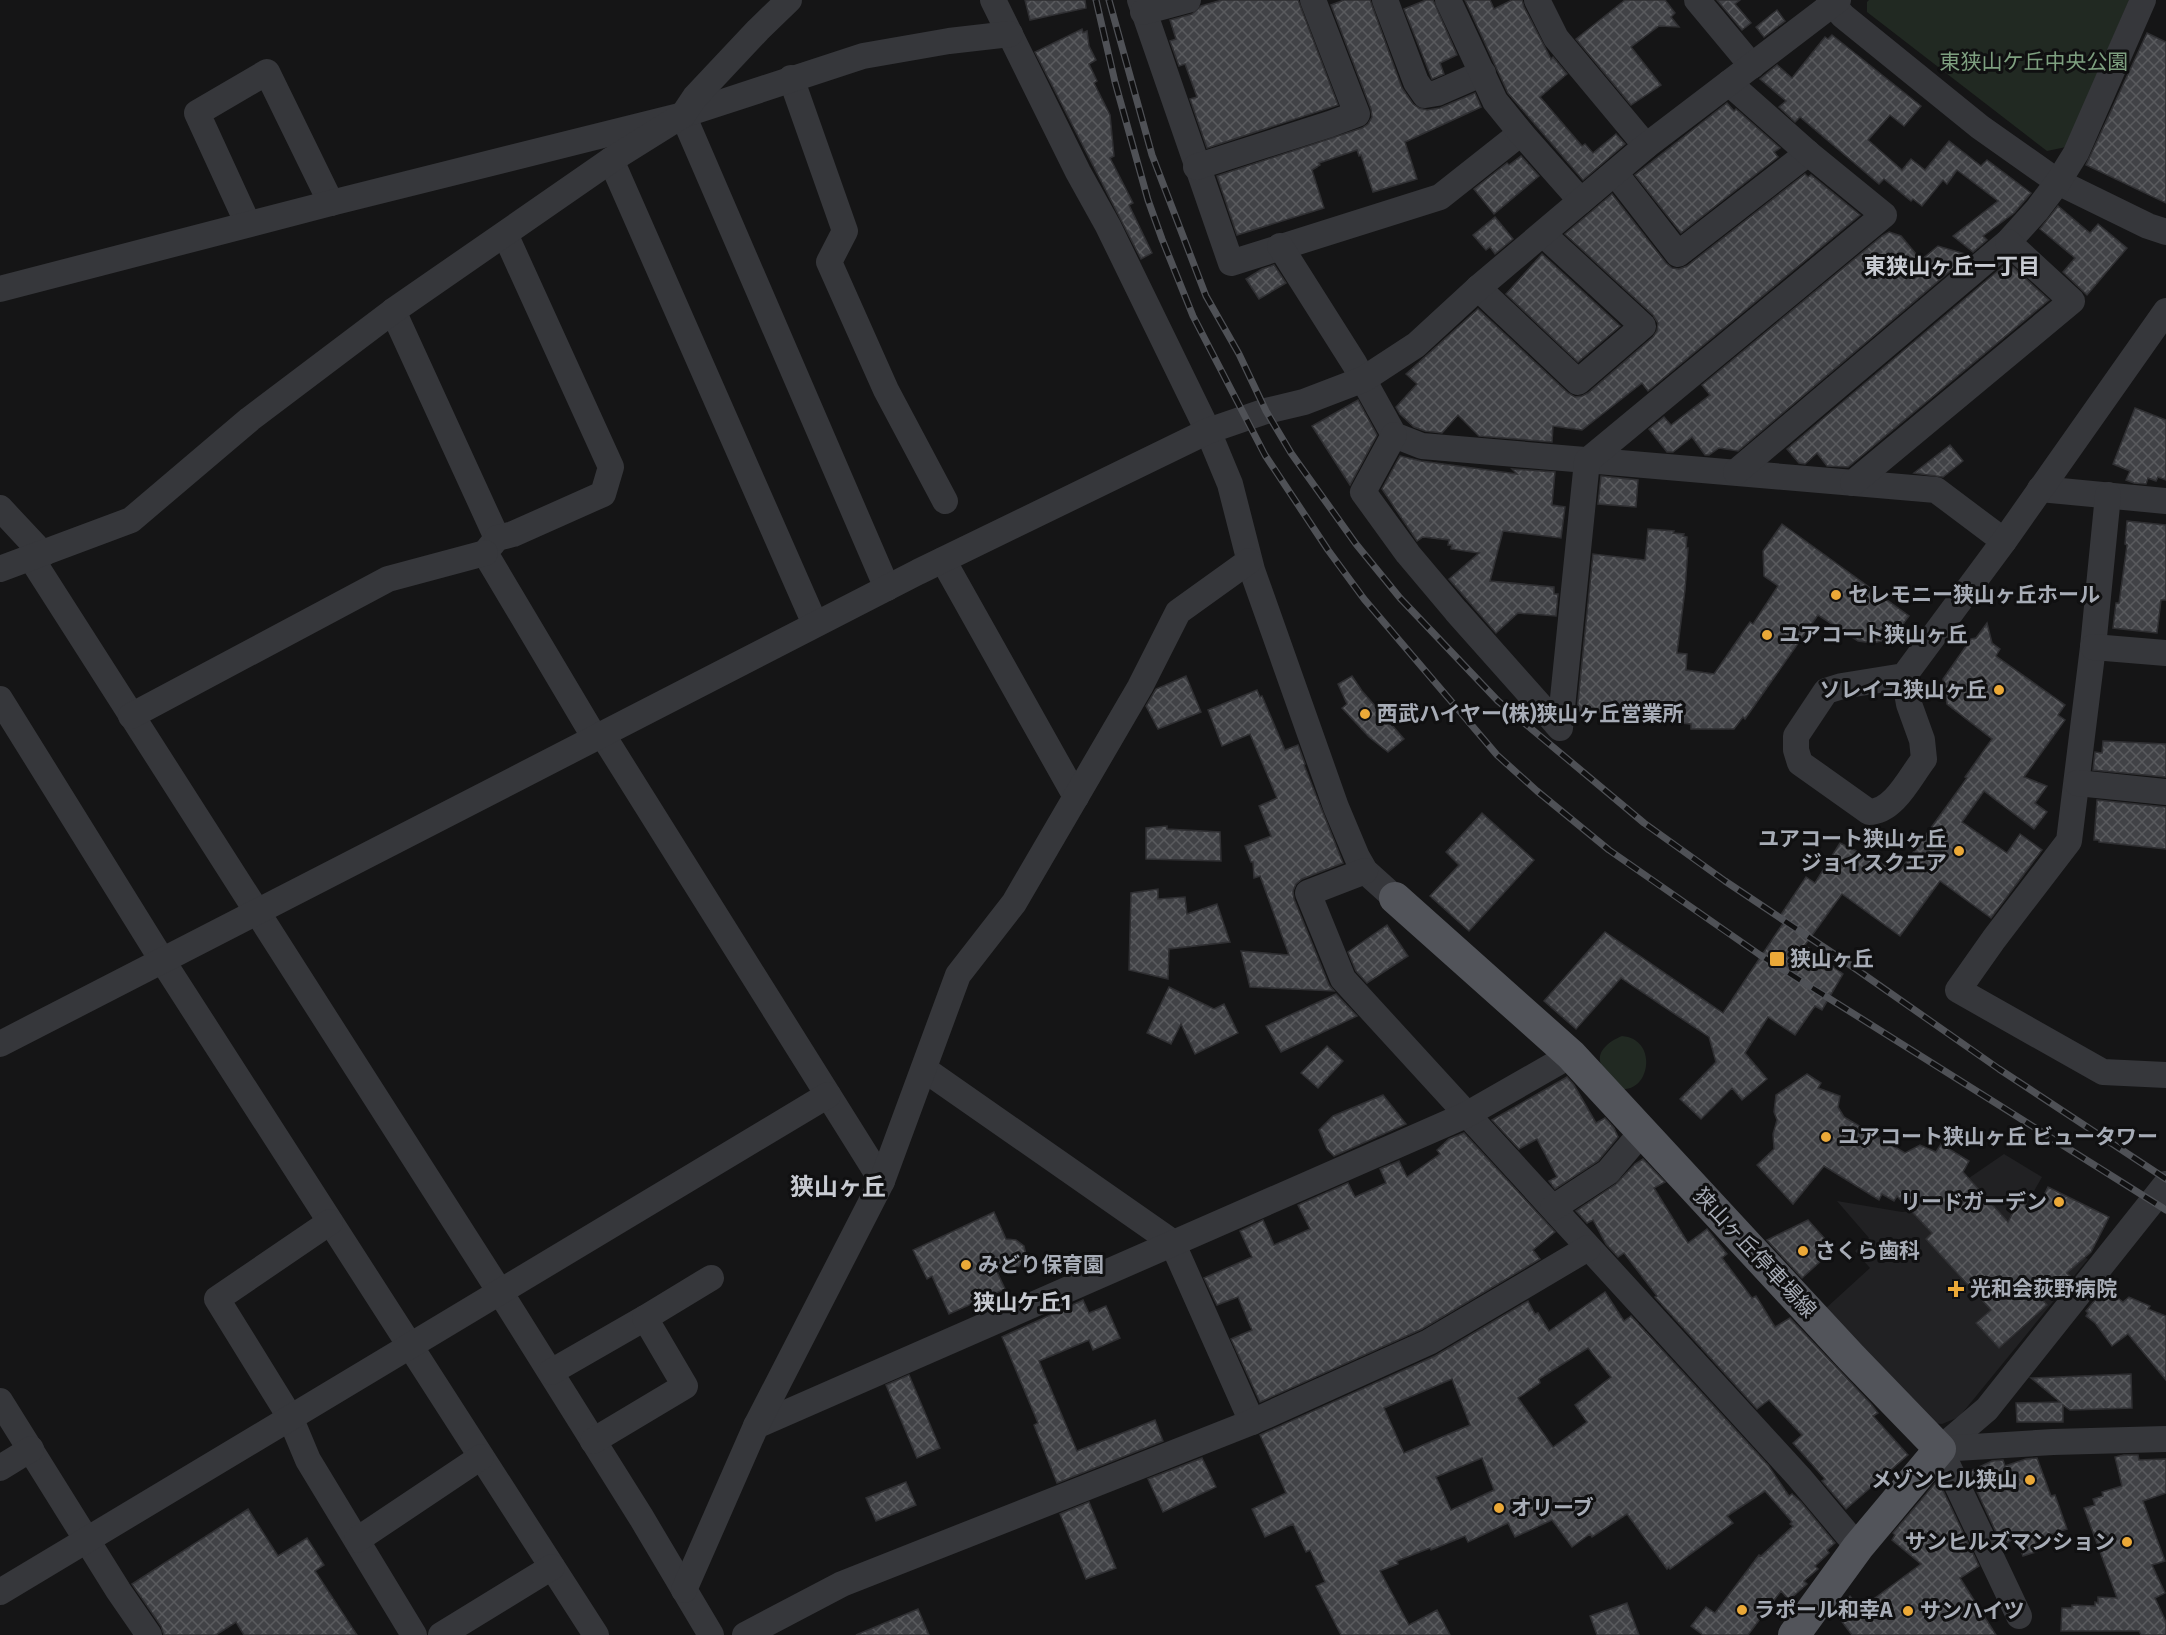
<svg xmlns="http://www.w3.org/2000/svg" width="2166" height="1635" viewBox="0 0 2166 1635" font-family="'Fira Sans','Noto Sans JP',sans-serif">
<defs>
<pattern id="building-cross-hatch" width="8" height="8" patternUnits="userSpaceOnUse" patternTransform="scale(1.5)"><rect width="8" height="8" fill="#414246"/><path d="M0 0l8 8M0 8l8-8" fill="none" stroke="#5a5b5e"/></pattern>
</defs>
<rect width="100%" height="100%" fill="#151516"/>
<!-- built -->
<polygon fill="#212123" points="2004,1154 2042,1177 2017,1221 2088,1259 1959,1417 1942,1424 1931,1423 1825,1309 1870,1268 1855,1251 1869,1238 1837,1201 1902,1212 1921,1211"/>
<!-- green -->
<g fill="#212922">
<polygon points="1869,0 2129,0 2066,147 2047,151 1867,12 1867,2"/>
<path d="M1622,1036C1658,1039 1651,1092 1621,1089C1611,1077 1589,1062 1606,1046C1611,1041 1615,1039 1622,1036Z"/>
</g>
<!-- building -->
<g fill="url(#building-cross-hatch)" stroke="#2f2f32" stroke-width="1.5" fill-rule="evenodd">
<polygon points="1025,0 1085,0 1086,8 1030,20"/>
<polygon points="1222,0 1298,0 1338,105 1207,148 1190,99 1197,97 1185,64 1179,66 1170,41 1176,39 1170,20 1192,14 1201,6"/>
<polygon points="1344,0 1370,0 1402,88 1413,104 1419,108 1427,110 1440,108 1475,93 1481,107 1405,142 1417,179 1373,192 1361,155 1359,156 1357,150 1319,163 1320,165 1312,170 1324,208 1237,235 1217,176 1362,128 1368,124 1372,117 1371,109 1331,5"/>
<polygon points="1426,0 1433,0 1457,55 1440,63 1444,74 1432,79 1404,9"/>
<polygon points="1465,0 1490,0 1494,9 1512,0 1522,0 1524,7 1551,59 1553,57 1567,74 1540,97 1582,146 1585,144 1593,153 1616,134 1625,144 1583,180 1508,93"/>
<polygon points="1625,0 1665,0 1675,13 1671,17 1679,27 1659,26 1631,47 1661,85 1631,105 1576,39"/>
<polygon points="1717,0 1740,0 1735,4 1751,23 1742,30"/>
<polygon points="1777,10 1785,21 1764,37 1756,27"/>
<polygon points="1082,29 1083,33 1087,31 1089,46 1096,60 1089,64 1097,81 1094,83 1110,115 1114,156 1110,158 1133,203 1129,205 1152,253 1141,259 1035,52"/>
<polygon points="2147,33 2166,42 2166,203 2086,165"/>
<polygon points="1832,35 1921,106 1904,126 1890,115 1868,140 1902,170 1911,159 1925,170 1949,141 1981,166 1987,160 2031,193 2014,213 1983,236 1987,240 1973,252 1953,236 1998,201 1957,170 1947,184 1943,180 1922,206 1913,199 1911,201 1884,179 1879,184 1800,117 1795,122 1779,107 1786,101 1760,79 1777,65 1792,78 1825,37 1828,39"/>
<polygon points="1727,103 1734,111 1736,109 1780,148 1774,152 1778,157 1681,233 1635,175"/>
<polygon points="1521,156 1539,176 1494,214 1474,189 1507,163 1509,165"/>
<polygon points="1805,174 1808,177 1811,175 1860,215 1648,391 1642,383 1582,430 1553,426 1552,442 1479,436 1458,415 1442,433 1425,431 1414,427 1400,414 1396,407 1417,384 1406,374 1478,309 1568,393 1575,397 1582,396 1588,393 1653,337 1657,331 1658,323 1653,315 1565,234 1612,194 1666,263 1672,268 1679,269 1687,266"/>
<polygon points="2058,206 2090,233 2098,224 2127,248 2087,295 2063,272 2075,258 2040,229"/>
<polygon points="1495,217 1513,239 1495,254 1490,247 1486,250 1473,235"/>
<polygon points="1889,232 1901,236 1921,260 1938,246 1969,255 1738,451 1719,448 1709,455 1705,455 1692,437 1673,452 1667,452 1649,429 1664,417 1671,425 1710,395 1702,385 1882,236"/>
<polygon points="1542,254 1620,326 1578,362 1506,294"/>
<polygon points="2006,264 2010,270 2013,267 2049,300 1848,467 1827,466 1817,453 1805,464 1799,463 1787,449"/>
<polygon points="1274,265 1286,283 1259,299 1246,279 1262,269"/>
<polygon points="1358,400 1377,435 1350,485 1312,426"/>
<polygon points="2135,408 2166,420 2166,480 2158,477 2156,481 2148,478 2146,484 2134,483 2126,480 2130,471 2113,464"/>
<polygon points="1950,445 1963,461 1943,477 1914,473"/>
<polygon points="1400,456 1421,461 1517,474 1512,469 1555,472 1552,505 1565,507 1561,538 1503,531 1490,581 1554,587 1554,594 1558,594 1556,616 1518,613 1496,633 1449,579 1479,553 1451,549 1452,545 1448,545 1449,540 1423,537 1417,541 1382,489"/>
<polygon points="1601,476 1638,480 1636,507 1598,504"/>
<polygon points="2127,521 2166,525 2166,600 2161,600 2157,633 2113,628 2116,603 2119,603 2127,545 2125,544"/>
<polygon points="1782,524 1909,616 1890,642 1886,640 1873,643 1858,641 1818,615 1745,719 1743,717 1734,729 1691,729 1691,724 1628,718 1629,714 1577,711 1593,554 1645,560 1648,529 1674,531 1673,533 1684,534 1683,536 1687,537 1686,548 1688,548 1685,590 1677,653 1687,654 1686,670 1714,674 1750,622 1753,624 1778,586 1764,576 1763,551"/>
<polygon points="1987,623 1992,643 2000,649 1996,656 2065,705 2058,715 2065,720 2024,777 2047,786 2035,803 2047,812 2034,829 1984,791 1962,822 2007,853 2020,834 2042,850 1991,918 1940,881 1900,936 1842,894 1805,945 1843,974 1822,1010 1815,1006 1795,1035 1768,1017 1745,1053 1767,1079 1742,1100 1732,1088 1701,1119 1680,1099 1716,1062 1709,1037 1621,978 1576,1029 1544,1001 1605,932 1723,1013 1786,919 1780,916 1806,877 1815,883 1840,843 1899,872 1967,778 1965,777 1992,739 1947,704 1943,679 1971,639 1976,638"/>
<polygon points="1186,676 1201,712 1158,729 1146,706 1156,689"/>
<polygon points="1352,676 1362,691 1404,739 1388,752 1369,737 1342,708 1347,704 1338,684"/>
<polygon points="1257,690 1260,697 1262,696 1285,750 1298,745 1305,764 1304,765 1343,863 1302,879 1296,884 1293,891 1294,899 1329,985 1334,991 1250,987 1241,951 1289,955 1260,876 1254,878 1253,862 1251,862 1245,846 1271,836 1259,806 1277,798 1250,734 1222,746 1208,710"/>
<polygon points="2103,741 2166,744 2166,777 2093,770 2095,752 2102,753"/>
<polygon points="2097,800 2166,807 2166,849 2099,842 2099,840 2094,840"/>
<polygon points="1482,813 1534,860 1469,931 1430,896 1459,865 1446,852"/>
<polygon points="1167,826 1167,829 1220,832 1221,861 1146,859 1146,828"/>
<polygon points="1158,889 1158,899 1185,897 1187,914 1217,904 1230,942 1169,949 1168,979 1129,970 1131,893"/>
<polygon points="1387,925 1408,956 1367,983 1356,971 1348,952"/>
<polygon points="1169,987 1214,1009 1224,1004 1238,1033 1195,1054 1181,1024 1171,1044 1147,1033"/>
<polygon points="1336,994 1357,1016 1281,1052 1266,1026"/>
<polygon points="1327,1046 1343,1061 1318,1088 1301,1073"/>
<polygon points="1807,1074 1821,1083 1818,1088 1840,1096 1838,1107 1844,1117 1905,1153 1920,1145 1936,1152 1941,1144 1969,1161 1963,1172 2008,1222 2019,1201 2037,1209 2048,1187 2109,1217 2091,1252 2067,1273 2070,1276 2043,1300 2047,1305 1999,1348 1976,1323 1991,1310 1926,1239 1932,1233 1897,1196 1894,1201 1882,1194 1879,1200 1824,1166 1793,1204 1757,1165 1774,1149 1773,1134 1777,1120 1774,1112 1776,1095"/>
<polygon points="1567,1077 1574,1085 1596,1123 1605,1118 1614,1128 1618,1137 1598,1161 1555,1189 1549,1181 1557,1177 1537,1139 1519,1149 1492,1120"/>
<polygon points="1383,1095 1406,1124 1334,1156 1327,1149 1319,1130 1333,1116"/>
<polygon points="1464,1133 1555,1232 1533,1250 1540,1259 1422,1329 1260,1402 1231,1339 1252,1330 1238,1297 1217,1305 1204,1278 1252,1257 1240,1231 1263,1220 1274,1245 1310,1229 1298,1205 1348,1183 1355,1197 1386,1183 1380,1169 1399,1161 1407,1177 1440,1154 1437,1150 1449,1139"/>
<polygon points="1643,1159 1665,1182 1654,1188 1688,1243 1707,1229 1727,1254 1722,1258 1752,1298 1756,1296 1775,1327 1790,1318 1871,1404 1878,1413 1873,1416 1908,1455 1846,1509 1822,1481 1825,1479 1793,1443 1802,1435 1769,1400 1757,1409 1655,1297 1657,1296 1624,1253 1618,1257 1606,1244 1593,1220 1587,1223 1576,1211 1616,1184 1635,1164"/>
<polygon points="994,1212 1006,1239 1016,1240 1024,1246 1026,1255 1024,1260 1018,1267 997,1272 1005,1289 949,1314 932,1276 927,1279 913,1250"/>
<polygon points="1808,1220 1834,1249 1802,1278 1767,1240"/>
<polygon points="2105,1288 2123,1302 2129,1297 2150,1306 2148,1309 2166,1316 2166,1380 2128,1334 2112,1346 2095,1323 2086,1316 2088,1313 2086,1311"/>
<path d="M1605,1292L1624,1321L1631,1316L1768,1465L1789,1496L1792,1494L1800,1501L1835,1543L1827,1550L1829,1553L1815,1566L1818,1569L1804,1581L1807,1584L1789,1600L1781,1591L1748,1635H1703L1691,1626L1706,1607L1715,1613L1759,1555L1761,1556L1793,1526L1790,1524L1792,1522L1765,1491L1727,1516L1733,1523L1670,1569L1669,1567L1667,1569L1627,1514L1592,1537L1590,1534L1572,1547L1552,1520L1515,1537L1508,1523L1468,1542L1465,1536L1431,1550L1430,1548L1397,1561L1398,1564L1380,1571L1409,1625L1437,1610L1450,1635H1341L1316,1586L1325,1582L1310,1550L1306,1552L1293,1524L1265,1537L1252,1509L1286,1493L1260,1435L1435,1356L1528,1301L1535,1314L1538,1313L1549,1331ZM1588,1348L1611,1377L1575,1405L1587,1422L1553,1447L1518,1398L1540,1383L1539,1379ZM1452,1379L1470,1425L1404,1453L1384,1408ZM1482,1458L1494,1490L1451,1510L1436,1477Z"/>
<polygon points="1083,1300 1089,1313 1106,1306 1120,1338 1093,1350 1089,1340 1039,1361 1077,1451 1155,1420 1163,1441 1057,1483 1034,1425 1038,1423 1002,1337"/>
<polygon points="2131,1374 2132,1408 2070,1410 2063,1405 2063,1422 2017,1422 2016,1403 2060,1402 2031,1378"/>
<polygon points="909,1375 940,1448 917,1458 886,1385"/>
<polygon points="2124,1455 2138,1455 2139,1460 2166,1459 2166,1493 2143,1501 2165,1561 2152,1565 2165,1593 2155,1598 2166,1622 2166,1635 2141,1635 2139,1631 2061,1631 2062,1608 2072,1608 2072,1605 2095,1606 2095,1602 2098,1603 2098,1597 2117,1598 2084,1508 2095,1505 2093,1499 2103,1496 2102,1492 2122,1486 2115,1457"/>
<polygon points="1202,1458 1216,1487 1163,1512 1148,1479"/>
<polygon points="2037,1458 2051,1496 2055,1495 2067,1529 2035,1540 2039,1551 2023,1556 2016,1538 2002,1545 1968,1472 1992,1461 2003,1460 2005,1466 2026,1459"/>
<polygon points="1938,1480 1979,1566 1960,1578 1996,1635 1852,1635 1834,1611 1850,1596 1860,1609 1921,1564 1892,1540 1895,1535 1893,1533"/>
<polygon points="906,1482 916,1505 876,1521 866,1498"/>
<polygon points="1089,1502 1116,1568 1086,1579 1060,1514"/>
<polygon points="248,1509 278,1556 307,1538 324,1565 315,1571 357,1635 244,1635 236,1622 216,1635 164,1635 161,1626 132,1584"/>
<polygon points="1627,1603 1639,1635 1597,1635 1590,1616"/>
<polygon points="918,1609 929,1635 856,1635"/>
</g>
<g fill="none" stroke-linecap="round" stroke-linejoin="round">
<!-- minor -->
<g stroke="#36373b" stroke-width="26">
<polyline points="993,0 1078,172 1108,226 1208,431 1230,484 1252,570 1336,807 1357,857 1365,871 1395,898"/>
<polyline points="1140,0 1231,263 1440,197 1521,133"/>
<polyline points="1385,0 1416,82 1425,95 1437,93 1483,73"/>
<polyline points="1448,0 1495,101 1521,133 1581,201"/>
<polyline points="1537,0 1556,38 1646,146"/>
<polyline points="1697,0 1752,66"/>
<polyline points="1829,0 1843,16 1980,127 2058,182 2148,226 2166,232"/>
<polyline points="1143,12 1188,0"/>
<polyline points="791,78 845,231 829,262 886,390 945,501"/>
<polyline points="683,115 887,588"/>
<polyline points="611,160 815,624"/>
<polyline points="1196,167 1330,124 1357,114 1313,0"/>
<polyline points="1615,173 1678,254 1808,153"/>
<polyline points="248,224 197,113 267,72 331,203"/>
<polyline points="1280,246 1354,363 1394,435 1422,446 1936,490 2004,541"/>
<polyline points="1478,288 1578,382 1643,326 1543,234"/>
<polyline points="0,289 331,203 683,115 863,56 949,41 1010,34"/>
<polyline points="393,311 497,538 485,553 595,738"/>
<polyline points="1394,435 1363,492 1408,554 1456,611 1560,728 1587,461 1884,215 1808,153 1729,83"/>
<polyline points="1736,472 2008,242 2037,210 2058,182 2076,153 2143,0"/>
<polyline points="1853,483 2072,301 2008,242"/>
<polyline points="2040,489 2166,501"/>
<polyline points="2108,495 2093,647 2069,841 1994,939 1958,990 2103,1072 2166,1075"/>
<polyline points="0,508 43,554"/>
<polyline points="497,538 513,534 603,494 611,467 505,234"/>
<polyline points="31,558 500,1292 641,1517 711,1635"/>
<polyline points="943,560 1076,797"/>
<polyline points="0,569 131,520 250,419 393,311 611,160 683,115 695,97 758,30 789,0"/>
<polyline points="2093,647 2166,653"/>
<path d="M1904,676L1909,704L1922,740L1924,759C1910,777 1894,812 1869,812L1800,763L1796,750V736L1826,691L1842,686L1904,676L2004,541L2166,311"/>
<polyline points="0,699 162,960 596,1635"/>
<polyline points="131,716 388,579 485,553"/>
<polyline points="602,734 882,1181"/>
<polyline points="2077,783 2166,792"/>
<polyline points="1365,871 1308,893 1343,979 1799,1477 1858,1547"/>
<polyline points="0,1044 918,572 1208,431 1266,411 1304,402 1364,379 1416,345 1478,288 1646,146 1838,0"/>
<polyline points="924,1069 1172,1242 1252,1422"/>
<polyline points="1553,1208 1608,1172 1643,1131"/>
<polyline points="330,1222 217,1299 290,1417 308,1460 414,1635"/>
<polyline points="551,1372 645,1318"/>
<polyline points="0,1401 118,1590 149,1635"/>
<polyline points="756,1426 1466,1115 1571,1055"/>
<polyline points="593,1441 685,1386 645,1318 711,1278"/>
<polyline points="1940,1449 1987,1409 2166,1184"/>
<polyline points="1940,1449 2053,1442 2166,1439"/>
<polyline points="1940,1449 2019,1616"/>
<polyline points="0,1468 31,1449"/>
<polyline points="357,1540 481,1457"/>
<polyline points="684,1590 756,1426 882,1181 958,975 1014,903 1140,687 1178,612 1249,561"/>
<polyline points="0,1592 828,1095"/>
<polyline points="441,1635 552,1567"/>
<polyline points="745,1635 842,1584 1252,1422 1429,1342 1588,1248"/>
</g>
<!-- major -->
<polyline stroke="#52545a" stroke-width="32" points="1395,898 1571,1055 1851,1357 1940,1449 1858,1547 1794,1635"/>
<!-- rail casing -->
<g stroke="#4f5156" stroke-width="7">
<g id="rail">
<polyline points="1096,0 1115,82 1148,200 1162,239 1193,316 1265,455 1328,550 1364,599 1497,755 1537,791 1609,850 1760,955 2166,1210"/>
<polyline points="1109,0 1152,155 1206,296 1239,354 1266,411 1291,453 1356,544 1400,598 1498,701 1644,823 1725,881 1843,960 1999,1069 2166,1179"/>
</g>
</g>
<!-- rail -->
<use href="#rail" stroke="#101011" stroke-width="4.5" stroke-dasharray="14" stroke-linecap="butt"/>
</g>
<!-- markers -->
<g fill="#eba938" stroke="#101011" stroke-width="2">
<circle cx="1836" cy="595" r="6"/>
<circle cx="1767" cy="635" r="6"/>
<circle cx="1999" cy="690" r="6"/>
<circle cx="1365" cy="714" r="6"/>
<circle cx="1959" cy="851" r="6"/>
<rect x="1769" y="951" width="16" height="16" rx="3"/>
<circle cx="1826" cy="1137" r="6"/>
<circle cx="2059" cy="1202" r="6"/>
<circle cx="1803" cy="1251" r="6"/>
<circle cx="966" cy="1265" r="6"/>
<path d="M1953 1280h6v6h6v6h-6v6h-6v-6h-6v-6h6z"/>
<circle cx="2030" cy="1480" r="6"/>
<circle cx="1499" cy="1508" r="6"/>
<circle cx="2127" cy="1542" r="6"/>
<circle cx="1742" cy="1610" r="6"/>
<circle cx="1908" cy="1611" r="6"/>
</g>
<g text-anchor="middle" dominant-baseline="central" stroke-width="6" stroke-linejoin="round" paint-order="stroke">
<!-- park labels -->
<g font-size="21" fill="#7ea080" stroke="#101011">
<text x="2034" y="62">東狭山ケ丘中央公園</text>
</g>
<!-- poi labels -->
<g font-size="21" font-weight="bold" fill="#a7acb6" stroke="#101011" text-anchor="start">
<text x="1848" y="595">セレモニー狭山ヶ丘ホール</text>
<text x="1779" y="635">ユアコート狭山ヶ丘</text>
<text x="1987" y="690" text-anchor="end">ソレイユ狭山ヶ丘</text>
<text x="1377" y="714">西武ハイヤー(株)狭山ヶ丘営業所</text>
<text x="1947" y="839" text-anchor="end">ユアコート狭山ヶ丘<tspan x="1947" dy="24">ジョイスクエア</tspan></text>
<text x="1790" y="959">狭山ヶ丘</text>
<text x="1838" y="1137">ユアコート狭山ヶ丘 ビュータワー</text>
<text x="2047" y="1202" text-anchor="end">リードガーデン</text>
<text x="1815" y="1251">さくら歯科</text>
<text x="978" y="1265">みどり保育園</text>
<text x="1970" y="1289">光和会荻野病院</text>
<text x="2018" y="1480" text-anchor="end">メゾンヒル狭山</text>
<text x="1511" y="1508">オリーブ</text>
<text x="2115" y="1542" text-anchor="end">サンヒルズマンション</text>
<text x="1754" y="1610">ラポール和幸A</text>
<text x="1920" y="1611">サンハイツ</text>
</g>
<!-- street labels -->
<g font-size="21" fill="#a7acb6" stroke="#101011">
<text transform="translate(1755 1253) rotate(47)">狭山ヶ丘停車場線</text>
</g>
<!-- neighbourhood labels -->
<g font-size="22" font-weight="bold" fill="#c8cbd2" stroke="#101011">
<text x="1952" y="266">東狭山ヶ丘一丁目</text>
<text x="1022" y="1302">狭山ケ丘1</text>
</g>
<!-- quarter labels -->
<g font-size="24" font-weight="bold" fill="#c8cbd2" stroke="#101011">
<text x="838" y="1187">狭山ヶ丘</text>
</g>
</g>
</svg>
